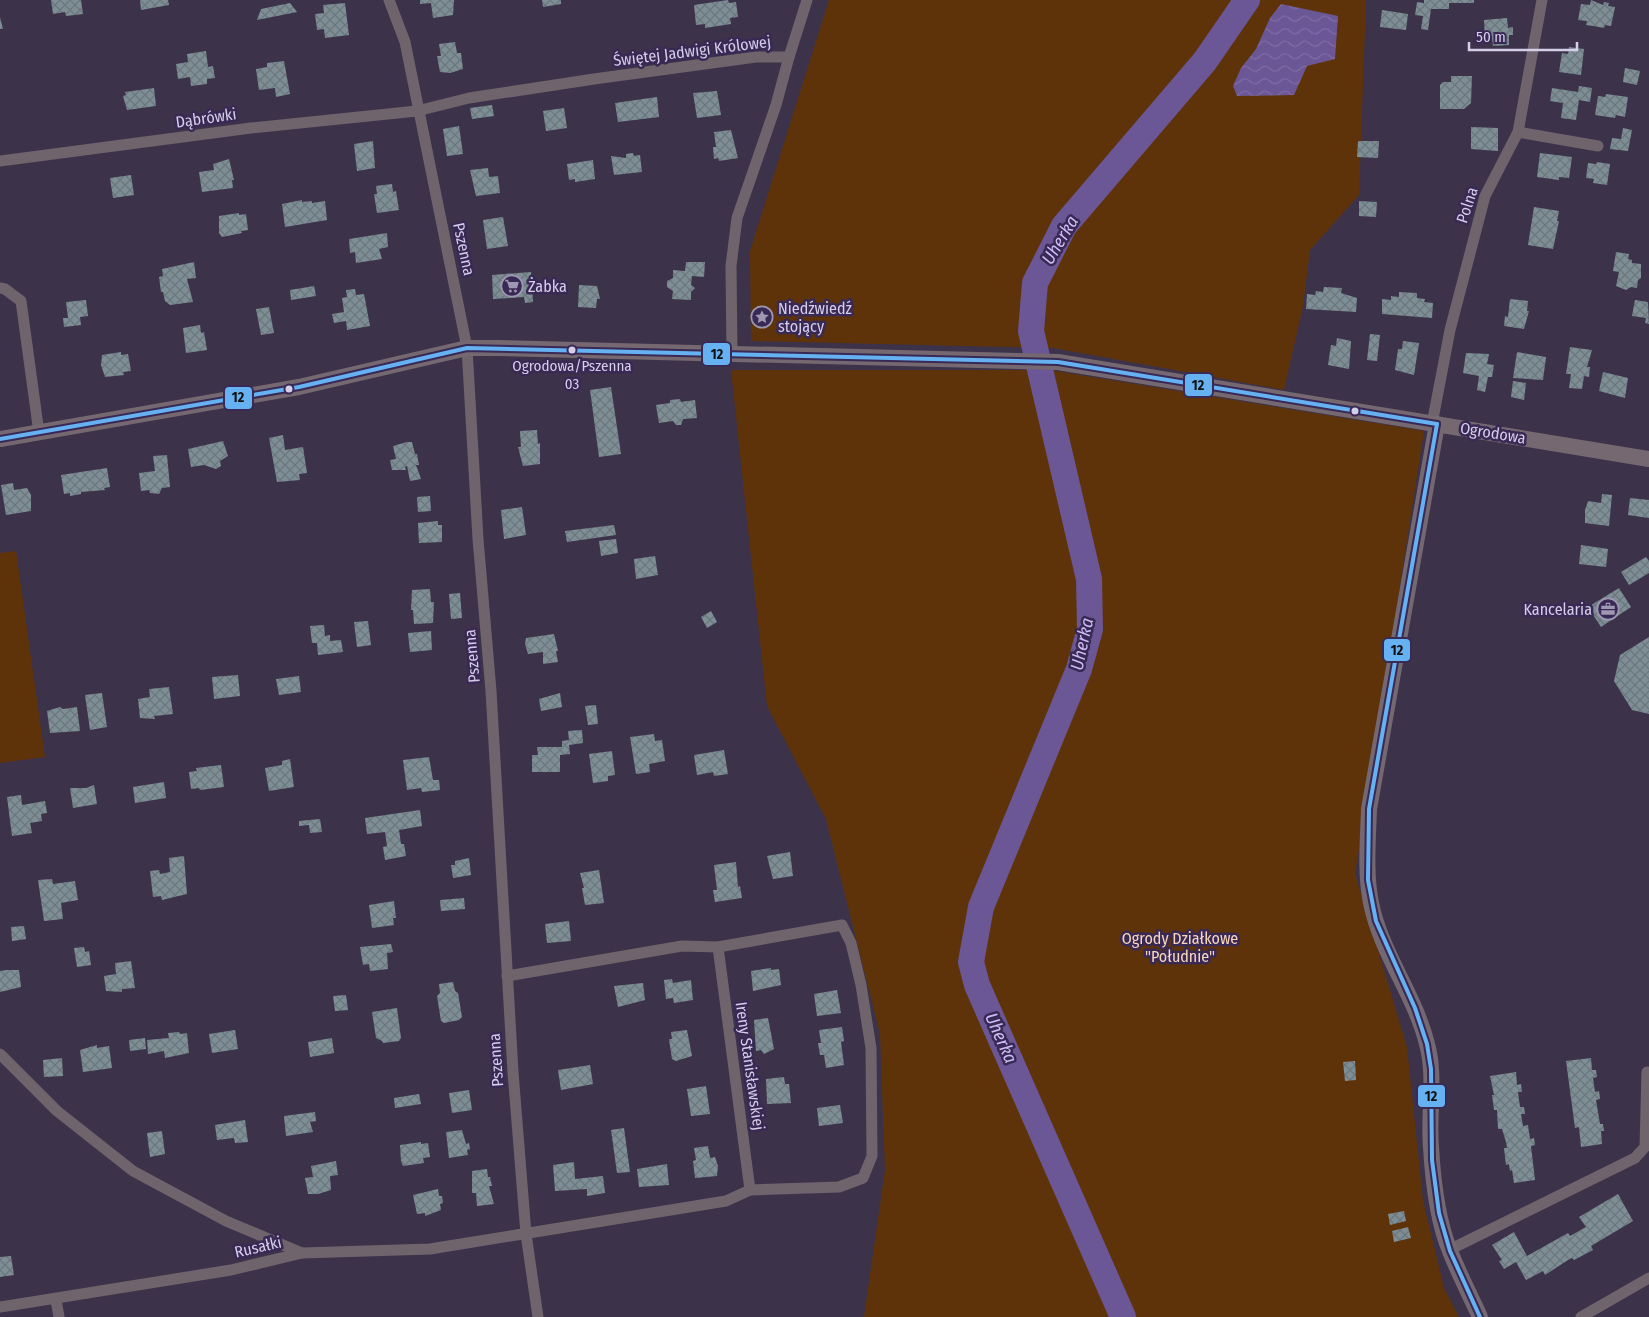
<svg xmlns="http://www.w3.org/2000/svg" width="1649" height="1317" viewBox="0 0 1649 1317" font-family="'Fira Sans Condensed',sans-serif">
<defs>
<pattern id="water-waves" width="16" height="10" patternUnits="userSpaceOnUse" patternTransform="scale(1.25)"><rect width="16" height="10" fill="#6b5696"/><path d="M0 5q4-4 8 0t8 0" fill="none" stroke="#7f6da5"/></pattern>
<pattern id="building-cross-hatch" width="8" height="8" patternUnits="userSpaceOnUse" patternTransform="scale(1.25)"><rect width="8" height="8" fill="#7e8e95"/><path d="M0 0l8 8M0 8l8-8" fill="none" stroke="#6b767d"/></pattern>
</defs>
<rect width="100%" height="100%" fill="#3c334b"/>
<!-- green -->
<g fill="#5f330a">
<polygon points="829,0 1366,0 1359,195 1310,250 1303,306 1284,390 1053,348 751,341 750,251"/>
<polygon points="731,370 1049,370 1424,431 1355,874 1407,1047 1423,1201 1444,1288 1459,1317 864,1317 885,1170 880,1034 826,819 767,706"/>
<polygon points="16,551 45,757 0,763 0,553"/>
</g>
<!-- water -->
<polygon fill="url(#water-waves)" points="1281,4 1338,16 1335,59 1307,66 1294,95 1237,96 1233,86 1241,68 1256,49 1270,18"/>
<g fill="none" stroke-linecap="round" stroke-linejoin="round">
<!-- river -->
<polyline stroke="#6b5696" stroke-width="26" points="1123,1317 977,985 971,962 981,907 1079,669 1090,629 1089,579 1031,331 1035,283 1064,226 1205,61 1247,0"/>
</g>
<!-- building -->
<g fill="url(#building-cross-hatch)">
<polygon points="51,0 81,0 83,14 66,16 65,12 53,14"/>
<polygon points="140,0 168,0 169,5 141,10"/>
<polygon points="420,0 454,0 453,15 433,18 431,3 420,4"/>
<polygon points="542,0 561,0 561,4 543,7"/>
<polygon points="728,0 729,3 736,2 738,17 730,18 731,24 705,28 705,24 696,25 694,5"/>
<polygon points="1424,0 1474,0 1474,3 1449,3 1449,9 1431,9 1428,30 1421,29 1423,16 1415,15 1417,2 1424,3"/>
<polygon points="1591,0 1603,5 1604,2 1609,3 1608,6 1615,7 1611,26 1605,25 1604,28 1593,26 1586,25 1587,21 1578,20 1581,4 1590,5"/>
<polygon points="290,3 297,12 257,20 261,9"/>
<polygon points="345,3 349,35 325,38 324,29 317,30 315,14 324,13 323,5"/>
<polygon points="1382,10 1408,14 1406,30 1380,27"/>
<polygon points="0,17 3,29 0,29"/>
<polygon points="1507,18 1508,28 1513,27 1513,35 1509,35 1509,45 1493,46 1492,38 1485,39 1484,20"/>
<polygon points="455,42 457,53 461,53 463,69 450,73 440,72 437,56 441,56 439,44"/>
<polygon points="1569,47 1584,49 1581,75 1559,72 1562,53 1568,54"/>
<polygon points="206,51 208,67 213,66 215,78 207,79 207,84 191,86 190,77 178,79 176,64 188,62 187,54"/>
<polygon points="284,61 290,94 276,97 275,88 259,90 256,69 267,67 267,63"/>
<polygon points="1625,68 1640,71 1637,85 1623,82"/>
<polygon points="1451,76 1472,76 1471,103 1464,109 1440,109 1440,85 1443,82 1451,82"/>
<polygon points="1579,86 1592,88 1590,102 1579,100 1576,120 1561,118 1563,103 1550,101 1552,88 1578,92"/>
<polygon points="154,88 156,106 127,110 123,96 126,95 125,92"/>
<polygon points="717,91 721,115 697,118 693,93"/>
<polygon points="1606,94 1628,97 1625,117 1616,115 1615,118 1595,115 1598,96 1605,97"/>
<polygon points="657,97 659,117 618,122 615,103"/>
<polygon points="492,105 494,116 472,119 470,108"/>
<polygon points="564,108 567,128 546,131 543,111"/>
<polygon points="459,126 463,154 447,156 443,129"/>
<polygon points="1471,127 1498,128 1498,151 1471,149"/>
<polygon points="1623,128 1632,130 1628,151 1610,149 1612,138 1621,139"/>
<polygon points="731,130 738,158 719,161 718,158 714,159 713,147 716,147 714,132"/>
<polygon points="373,141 375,168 357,171 354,144"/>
<polygon points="1358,141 1379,141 1378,158 1357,157"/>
<polygon points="633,153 634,156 640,155 642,172 614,175 611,156 626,158 626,154"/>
<polygon points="1540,153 1572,157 1569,178 1559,177 1559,180 1537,177"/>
<polygon points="229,159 234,180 232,180 233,188 202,192 199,172 214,170 213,164"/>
<polygon points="593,160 595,179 575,182 575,179 569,180 567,164"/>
<polygon points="1597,162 1610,164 1607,185 1593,183 1594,179 1586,178 1588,163 1596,164"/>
<polygon points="488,168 489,177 498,176 500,193 476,196 470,170"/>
<polygon points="131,175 134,195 113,198 110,178"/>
<polygon points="392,184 393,192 396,191 399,210 377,213 374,194 377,194 376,186"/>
<polygon points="302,200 302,202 312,201 312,203 325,201 327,220 285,227 282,204"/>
<polygon points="1359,201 1377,202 1376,217 1359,216"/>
<polygon points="1534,207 1559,211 1557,221 1559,221 1553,249 1528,245"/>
<polygon points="239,213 239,215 246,214 248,230 241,231 242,233 222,237 219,233 219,216"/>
<polygon points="503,217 508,246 487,249 483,220"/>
<polygon points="387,233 388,247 379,249 382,259 356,263 355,252 350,253 349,239"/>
<polygon points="1616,252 1629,254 1628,259 1632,260 1632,263 1641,264 1641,278 1638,280 1637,288 1631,287 1626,290 1616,286 1619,272 1613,271"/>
<polygon points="194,262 196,278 187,279 193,302 170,305 165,301 163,292 161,292 159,277 163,276 162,269"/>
<polygon points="686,262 705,262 704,277 692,276 691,285 695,288 691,292 691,300 672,299 673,291 667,287 667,281 673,278 673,270 685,271"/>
<polygon points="531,272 533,302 525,303 524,297 493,299 492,275"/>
<polygon points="579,285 597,286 600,299 597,299 596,308 578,307"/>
<polygon points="314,286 316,296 291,300 290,290"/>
<polygon points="1324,287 1342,288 1341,293 1357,298 1356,312 1306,309 1307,294 1315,295 1316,291 1323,292"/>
<polygon points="355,289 356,295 364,294 370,326 347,330 346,321 334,323 332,314 344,312 342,298 347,297 346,290"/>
<polygon points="1399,292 1417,293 1417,298 1425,299 1424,302 1433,303 1432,318 1382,314 1382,299 1391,300 1391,296 1399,297"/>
<polygon points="1510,299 1528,301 1527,311 1529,311 1524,329 1504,326 1505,316 1508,317"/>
<polygon points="86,300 88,316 80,317 81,325 64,327 63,318 68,318 66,302"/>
<polygon points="1635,300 1648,302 1649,324 1645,323 1646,318 1632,316"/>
<polygon points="269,307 274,333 261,335 256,309"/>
<polygon points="200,325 201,333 204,332 207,350 186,353 183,328"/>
<polygon points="1370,334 1380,335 1377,361 1367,360"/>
<polygon points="1337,338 1351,341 1349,369 1328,365 1331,345 1336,346"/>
<polygon points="1403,341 1419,343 1414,375 1395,370 1398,349 1402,349"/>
<polygon points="1570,347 1592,350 1587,367 1590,367 1589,377 1584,376 1582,389 1569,388 1571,374 1566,374"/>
<polygon points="121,352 121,355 128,354 131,371 123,372 124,375 105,377 101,365 102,355"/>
<polygon points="1517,352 1546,357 1543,380 1513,378"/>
<polygon points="1466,353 1489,354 1487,364 1494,365 1492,377 1488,377 1485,392 1477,390 1479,376 1463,373"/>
<polygon points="1603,372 1628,378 1625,398 1599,391"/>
<polygon points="1513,381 1526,383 1524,400 1511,397"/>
<polygon points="611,387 621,454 599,457 590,390"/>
<polygon points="680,399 681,402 695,400 697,418 683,419 681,425 676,425 673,421 659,423 656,405 670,403 670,400"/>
<polygon points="537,430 538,444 540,443 540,464 523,466 518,447 521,447 520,431"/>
<polygon points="283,435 285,450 303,447 307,473 299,474 300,480 277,482 269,438"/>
<polygon points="223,441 228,456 220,461 221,466 216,469 204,465 191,467 188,449"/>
<polygon points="407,442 412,442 415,454 417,454 419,465 416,465 421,479 410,481 407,466 405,467 406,470 392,470 390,460 396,459 393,446"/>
<polygon points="167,455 170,487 162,488 159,494 150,493 149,490 141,491 139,473 155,471 153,456"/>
<polygon points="107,468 110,487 104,488 105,490 81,492 81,494 70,496 70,493 64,494 61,475"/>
<polygon points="13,483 14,490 27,488 31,495 31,511 6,515 1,485"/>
<polygon points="1602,494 1612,495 1609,526 1585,523 1585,510 1588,501 1601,503"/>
<polygon points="430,496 431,511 418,512 417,497"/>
<polygon points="1630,498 1649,500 1649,518 1628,515"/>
<polygon points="522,507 526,535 504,539 501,510"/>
<polygon points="438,521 438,525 442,525 442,542 419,543 418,523"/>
<polygon points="614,525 616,535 567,542 565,531"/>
<polygon points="616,539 618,553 601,556 599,541"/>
<polygon points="1581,545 1608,549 1606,567 1579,564"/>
<polygon points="655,556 658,575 636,579 634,559"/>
<polygon points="1646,557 1649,561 1649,573 1629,585 1621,572"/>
<polygon points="1619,588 1631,607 1601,627 1588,607"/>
<polygon points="430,589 431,602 434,602 433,623 414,624 413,610 411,610 412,590"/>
<polygon points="460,593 462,618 451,619 449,594"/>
<polygon points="711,611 717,622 707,628 701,617"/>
<polygon points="368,621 371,645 357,647 354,622"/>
<polygon points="324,625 325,636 330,635 330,641 341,640 343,652 318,655 317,643 312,643 310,626"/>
<polygon points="431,631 432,650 410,652 408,633"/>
<polygon points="554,634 558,651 556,651 558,662 543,664 543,652 528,654 525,644 526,638"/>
<polygon points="1649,637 1649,714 1632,710 1614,681 1620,655"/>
<polygon points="238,675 240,696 214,699 212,677"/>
<polygon points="299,676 301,692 279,695 276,679"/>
<polygon points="169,687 173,714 154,716 155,719 140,718 138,699 150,697 149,689"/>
<polygon points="102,693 107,727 90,730 85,695"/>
<polygon points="560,693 562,707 541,711 539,699"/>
<polygon points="596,705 598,724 588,725 585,706"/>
<polygon points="60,707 63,709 77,707 80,731 50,733 47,711"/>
<polygon points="582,730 583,743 569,745 570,754 560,755 560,772 532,772 532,755 538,755 537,747 562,747 562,741 569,740 568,731"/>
<polygon points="654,734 655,741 662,740 665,761 649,764 650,772 636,774 630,737"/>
<polygon points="724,750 728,774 714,776 713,772 697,775 694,755"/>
<polygon points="612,751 615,775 608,776 608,781 593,783 589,754"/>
<polygon points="429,757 433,780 439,780 440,790 422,792 421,788 407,790 403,760"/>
<polygon points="290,759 294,787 269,791 265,768 282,765 282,761"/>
<polygon points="221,765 224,787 200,790 199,788 191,789 189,772 197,771 196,768"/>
<polygon points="164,782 166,798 135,803 133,787"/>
<polygon points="94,785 97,804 73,808 70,788 86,788"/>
<polygon points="21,795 22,805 45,801 47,813 41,814 42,821 30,823 32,833 12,836 7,797"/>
<polygon points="420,810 422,826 399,830 401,844 404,844 406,856 385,860 383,847 387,846 385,832 367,834 365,818"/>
<polygon points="320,819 322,832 310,833 309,825 299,826 299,821"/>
<polygon points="790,852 793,876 773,879 767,856"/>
<polygon points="184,856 187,894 162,900 161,896 153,897 150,871 159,870 160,874 170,872 169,858"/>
<polygon points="469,858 471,875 453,878 451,865 455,865 455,861"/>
<polygon points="736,862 738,887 740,886 742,898 715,902 713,890 717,890 714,865"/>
<polygon points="599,870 604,903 585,905 582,888 584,888 580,873"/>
<polygon points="52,879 53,884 75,881 78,900 61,903 63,919 44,921 38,880"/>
<polygon points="464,898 465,909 441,911 440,900"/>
<polygon points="394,901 396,918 393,918 394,925 372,928 369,905"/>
<polygon points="569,921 571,941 547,943 545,924"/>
<polygon points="24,926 26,939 12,941 11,927"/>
<polygon points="391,944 393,952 387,953 388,969 370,971 369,964 363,965 360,947"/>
<polygon points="84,947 85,952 89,951 91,965 77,967 74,948"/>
<polygon points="131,961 135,988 122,989 122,992 106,991 104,976 116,974 115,963"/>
<polygon points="771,968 771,970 779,969 781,985 753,991 751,971"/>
<polygon points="7,970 19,970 21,987 0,992 0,971"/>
<polygon points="672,979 673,983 691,980 693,1000 674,1003 673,998 666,999 664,980"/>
<polygon points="453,982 455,991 458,993 462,1017 459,1020 444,1023 441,1021 437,996 440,993 439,984"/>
<polygon points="643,983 645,1000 618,1007 614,986"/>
<polygon points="837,990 841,1013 817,1016 814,994"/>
<polygon points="346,995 348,1010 335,1011 333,996"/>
<polygon points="397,1008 401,1038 399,1041 383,1043 382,1041 376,1038 372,1012"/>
<polygon points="768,1018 774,1049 764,1054 761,1050 756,1051 754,1020"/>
<polygon points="842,1027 844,1041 841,1042 844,1065 826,1068 824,1055 820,1055 818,1043 821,1043 819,1030"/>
<polygon points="235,1030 238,1049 212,1053 209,1034"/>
<polygon points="687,1030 692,1056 676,1061 672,1059 669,1039 672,1039 671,1032"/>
<polygon points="179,1032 180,1034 187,1033 189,1053 165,1058 164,1051 148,1054 147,1040 169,1038 168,1033"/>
<polygon points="145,1038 146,1049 130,1051 129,1040"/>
<polygon points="332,1038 334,1053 310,1057 308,1042"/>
<polygon points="97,1045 97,1048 109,1046 112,1068 83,1072 80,1050"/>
<polygon points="62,1058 63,1076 44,1077 43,1060"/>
<polygon points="1591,1058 1592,1070 1596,1070 1597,1077 1593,1078 1595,1092 1599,1091 1600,1099 1596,1100 1600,1124 1603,1124 1604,1131 1601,1131 1602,1144 1581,1147 1579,1127 1575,1128 1566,1061"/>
<polygon points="1355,1061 1356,1080 1345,1081 1343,1062"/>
<polygon points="590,1065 593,1084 561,1090 558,1070"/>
<polygon points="1516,1072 1517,1085 1521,1084 1522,1092 1518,1092 1520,1107 1524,1107 1525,1114 1521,1114 1523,1126 1528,1125 1530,1139 1534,1138 1535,1145 1531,1146 1535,1180 1514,1183 1512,1170 1510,1171 1509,1164 1506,1165 1504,1148 1507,1148 1506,1142 1502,1129 1498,1129 1497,1110 1494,1110 1492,1095 1494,1095 1490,1076"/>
<polygon points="784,1077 785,1084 789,1084 791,1103 767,1104 766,1079"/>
<polygon points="706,1086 710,1114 691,1116 687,1089"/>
<polygon points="469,1090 472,1110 452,1113 449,1093"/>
<polygon points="419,1094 421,1104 395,1108 394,1098"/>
<polygon points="840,1105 843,1123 819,1126 817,1108"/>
<polygon points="315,1112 316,1121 310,1122 313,1132 286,1136 284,1116"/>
<polygon points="245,1120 248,1142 235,1143 234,1138 217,1140 215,1125"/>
<polygon points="624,1128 630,1172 617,1173 611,1130"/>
<polygon points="462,1130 466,1144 469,1143 470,1149 467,1150 468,1155 449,1158 446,1132"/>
<polygon points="162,1131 165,1154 150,1157 147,1133"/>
<polygon points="421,1142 421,1144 428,1143 430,1157 423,1158 424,1163 403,1166 401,1161 400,1145"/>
<polygon points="708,1146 710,1158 715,1157 718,1166 717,1176 695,1178 693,1161 696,1160 694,1148"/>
<polygon points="336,1161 338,1175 330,1176 331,1190 318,1194 308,1194 305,1178 313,1177 311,1166"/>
<polygon points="574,1162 575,1179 603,1176 605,1193 587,1196 587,1189 555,1191 553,1165"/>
<polygon points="667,1164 669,1185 639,1187 637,1169"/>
<polygon points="487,1169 488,1177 490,1177 492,1186 489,1186 494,1204 477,1206 476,1193 472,1193 472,1171"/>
<polygon points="438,1189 439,1196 442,1196 443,1203 440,1204 441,1210 425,1216 425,1213 417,1214 413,1195"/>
<polygon points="1618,1194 1633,1221 1591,1246 1593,1250 1574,1260 1572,1258 1568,1260 1545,1275 1543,1271 1526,1280 1516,1262 1504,1269 1499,1261 1502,1260 1492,1245 1514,1232 1527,1256 1568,1233 1570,1236 1586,1227 1579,1217"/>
<polygon points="1404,1211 1406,1221 1390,1225 1388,1214"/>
<polygon points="1408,1227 1411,1238 1394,1242 1392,1231"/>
<polygon points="11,1256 14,1275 0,1277 0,1257"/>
</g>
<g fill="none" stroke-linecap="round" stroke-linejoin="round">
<!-- street -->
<g stroke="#6f646c" stroke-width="11">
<polyline points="389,0 405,42 467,348 478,539 491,691 513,1072 526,1234 538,1317"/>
<polyline points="1518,132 1598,146"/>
<polyline points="0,161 251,128 417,111 469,98 594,79 756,57 789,57"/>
<polyline points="0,288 5,289 21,301 39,433"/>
<polyline points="732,353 731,266 737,218 776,105 789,57 807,0"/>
<polyline points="1432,424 1450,330 1485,196 1518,132 1542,0"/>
<polyline points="718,947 750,1190"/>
<polyline points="0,1054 57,1111 133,1171 226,1221 302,1253"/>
<polyline points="1449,1250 1635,1158 1645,1147 1647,1072"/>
<polyline points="56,1300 59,1317"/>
<polyline points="0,1307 231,1270 302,1253 430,1249 726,1201 750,1190 839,1187 863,1178 872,1156 871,1048 861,985 851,943 842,925 718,947 682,946 507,976"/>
<polyline points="1581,1317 1649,1278"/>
</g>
<!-- secondary -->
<g stroke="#756870" stroke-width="16">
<path d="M1437,424L1369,809C1368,840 1365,873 1371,903C1381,953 1415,995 1427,1044C1436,1076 1428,1115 1431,1147C1433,1181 1437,1220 1450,1251C1459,1274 1470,1295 1480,1317"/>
<polyline points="0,439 299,387 467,348 497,348 1058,362 1649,459"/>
</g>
<!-- bus-1 casing -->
<g stroke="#382955" stroke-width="8">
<g id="bus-1">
<polyline points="1437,424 1369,809 1368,880 1376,921 1415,1008 1427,1044 1431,1069 1432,1160 1439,1213 1450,1251 1480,1317"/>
<polyline points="0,439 299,387 467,348 1058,362 1437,424"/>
</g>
</g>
<!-- bus-1 -->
<use href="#bus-1" stroke="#66b1f2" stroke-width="4"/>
</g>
<!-- icons -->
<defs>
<g id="supermarket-ring" transform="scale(1.125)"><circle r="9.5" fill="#382955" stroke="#9f98b2" stroke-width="1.5"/><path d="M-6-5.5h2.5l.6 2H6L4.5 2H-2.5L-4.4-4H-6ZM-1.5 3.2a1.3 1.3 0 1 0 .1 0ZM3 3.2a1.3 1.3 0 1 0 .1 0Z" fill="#9f98b2"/></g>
<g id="sight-ring" transform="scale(1.125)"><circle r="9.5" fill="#382955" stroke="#9f98b2" stroke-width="1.5"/><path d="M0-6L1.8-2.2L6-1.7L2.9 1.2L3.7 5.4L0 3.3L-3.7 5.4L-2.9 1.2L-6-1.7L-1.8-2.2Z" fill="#9f98b2"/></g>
<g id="office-ring" transform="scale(1.125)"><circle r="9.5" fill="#382955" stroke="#9f98b2" stroke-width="1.5"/><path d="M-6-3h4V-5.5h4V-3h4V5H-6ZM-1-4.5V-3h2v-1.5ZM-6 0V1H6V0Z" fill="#9f98b2"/></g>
</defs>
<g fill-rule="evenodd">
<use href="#supermarket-ring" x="512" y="286"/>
<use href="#sight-ring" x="762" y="317"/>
<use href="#office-ring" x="1608" y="609"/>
</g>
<!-- markers -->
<g fill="#d5cee9" stroke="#382955" stroke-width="2">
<circle cx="572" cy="350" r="4.5"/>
<circle cx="289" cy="389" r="4.5"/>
<circle cx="1355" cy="411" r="4.5"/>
</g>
<g text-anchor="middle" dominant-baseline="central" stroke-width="5" stroke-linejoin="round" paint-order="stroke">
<!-- bus labels -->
<g font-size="15" fill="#d5cee9" stroke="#382955">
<text x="572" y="366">Ogrodowa/Pszenna<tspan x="572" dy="18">03</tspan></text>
</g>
<!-- street labels -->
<g font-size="16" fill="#d5cee9" stroke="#382955">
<text transform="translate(692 51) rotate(-7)">Świętej Jadwigi Królowej</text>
<text transform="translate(206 118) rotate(-8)">Dąbrówki</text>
<text transform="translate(1467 205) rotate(-72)">Polna</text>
<text transform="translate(464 249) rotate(78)">Pszenna</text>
<text transform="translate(1493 433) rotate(9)">Ogrodowa</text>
<text transform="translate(472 656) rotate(-95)">Pszenna</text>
<text transform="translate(496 1060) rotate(-94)">Pszenna</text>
<text transform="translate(750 1066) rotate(82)">Ireny Stanisławskiej</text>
<text transform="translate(258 1247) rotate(-13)">Rusałki</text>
</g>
<!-- poi labels -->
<g font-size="16" fill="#d5cee9" stroke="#382955" text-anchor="start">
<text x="528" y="286">Żabka</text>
<text x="778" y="308">Niedźwiedź<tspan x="778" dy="18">stojący</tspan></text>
<text x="1592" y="609" text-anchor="end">Kancelaria</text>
</g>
<!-- park labels -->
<g font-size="16" fill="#fad6bb" stroke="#382955">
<text x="1180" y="938">Ogrody Działkowe<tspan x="1180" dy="18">"Południe"</tspan></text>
</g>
<!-- water labels -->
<g font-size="18" font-style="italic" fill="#cdbcf5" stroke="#382955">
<text transform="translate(1060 240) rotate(-59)">Uherka</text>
<text transform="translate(1082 644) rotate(-78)">Uherka</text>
<text transform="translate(1001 1038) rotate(66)">Uherka</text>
</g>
</g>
<g stroke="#382955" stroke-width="2">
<rect x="702" y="342" width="29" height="24" rx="5" fill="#66b1f2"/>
<rect x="1184" y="373" width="29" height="24" rx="5" fill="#66b1f2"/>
<rect x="224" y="386" width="29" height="24" rx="5" fill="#66b1f2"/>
<rect x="1383" y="638" width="28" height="24" rx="5" fill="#66b1f2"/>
<rect x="1417" y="1084" width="29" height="24" rx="5" fill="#66b1f2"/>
</g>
<g font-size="14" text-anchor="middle" font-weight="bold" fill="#111">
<text x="717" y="359">12</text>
<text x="1198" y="390">12</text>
<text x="238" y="402">12</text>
<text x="1397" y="655">12</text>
<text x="1431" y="1101">12</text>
</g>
<!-- scale -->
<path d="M1469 42v8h108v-8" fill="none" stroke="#d5cee9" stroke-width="2.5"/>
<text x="1476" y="42" font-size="15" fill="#d5cee9" stroke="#382955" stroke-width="4" paint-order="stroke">50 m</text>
</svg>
